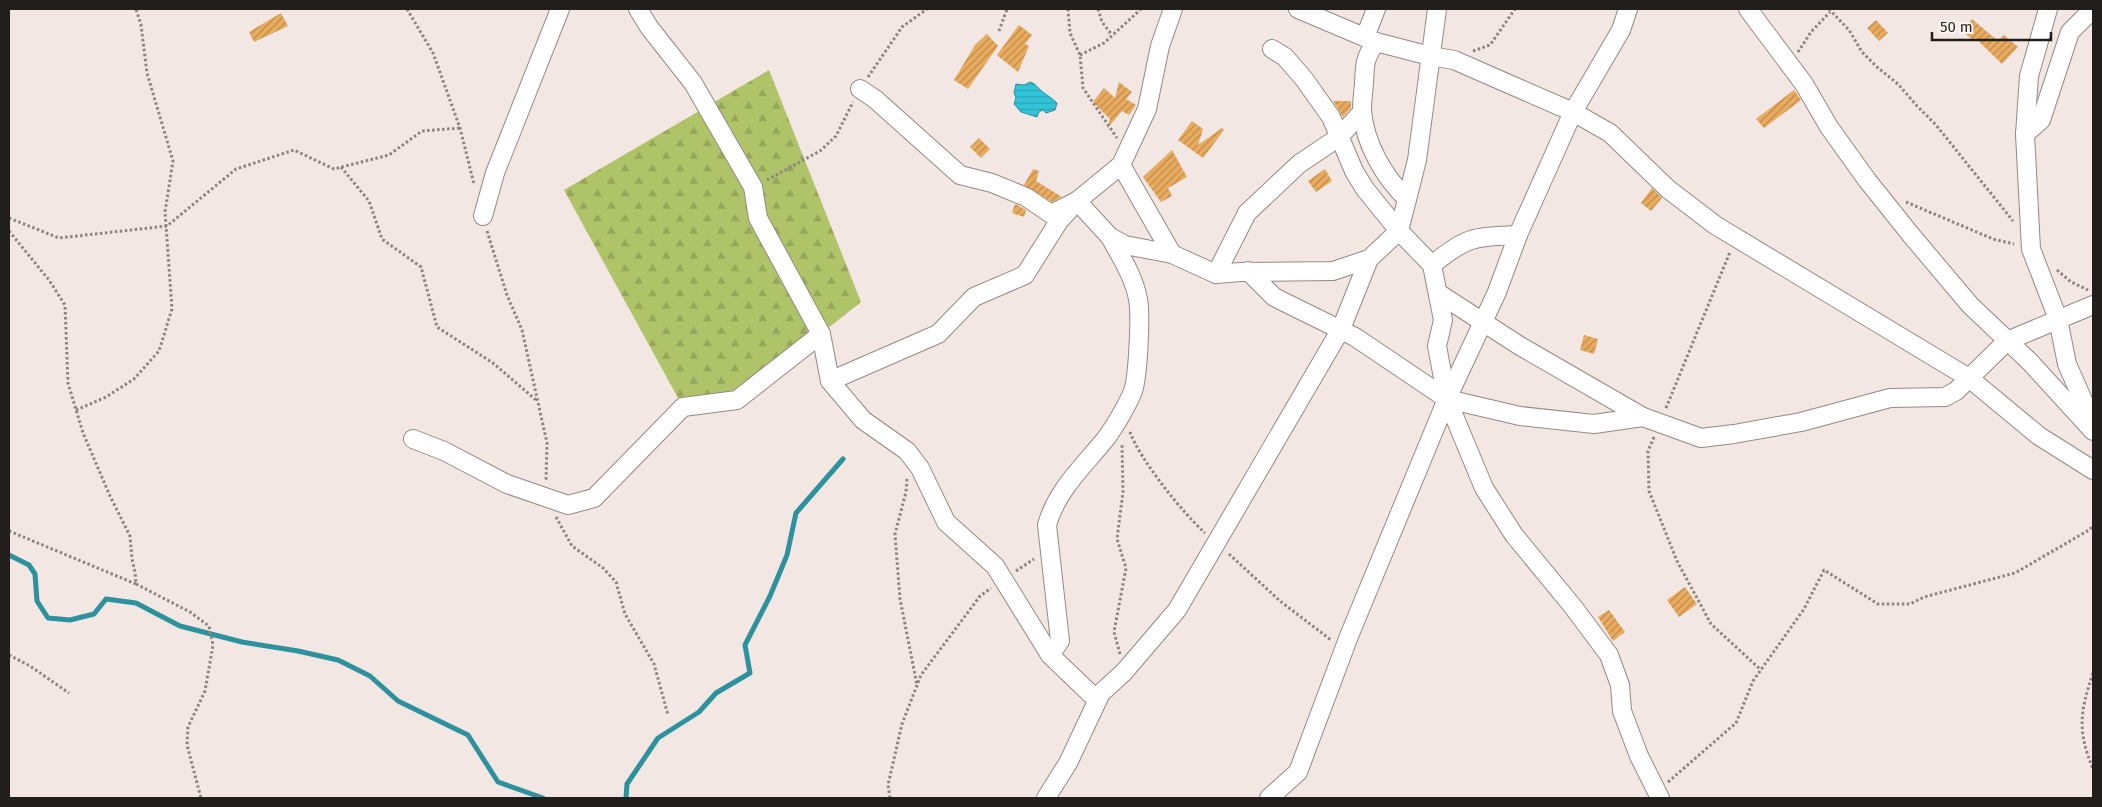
<svg xmlns="http://www.w3.org/2000/svg" width="2102" height="807" viewBox="0 0 2102 807" font-family="'Fira Sans',sans-serif">
<defs>
<pattern id="forest-firs" width="22" height="20" patternUnits="userSpaceOnUse" patternTransform="scale(1.25)"><rect width="22" height="20" fill="#afc368"/><path d="M5 1l3.5 6h-7zM16 11l3.5 6h-7z" fill="#96a75a"/></pattern>
<pattern id="water-rules" width="6" height="5" patternUnits="userSpaceOnUse" patternTransform="scale(1.25)"><rect width="6" height="5" fill="#32c3d6"/><path d="M0 2.5h6" fill="none" stroke="#2ca7b7"/></pattern>
<pattern id="building-hatch" width="6" height="6" patternUnits="userSpaceOnUse" patternTransform="scale(1.25)"><rect width="6" height="6" fill="#e9ab5e"/><path d="M-1 1l2-2M0 6l6-6M5 7l2-2" fill="none" stroke="#bc8b4d"/></pattern>
</defs>
<rect width="100%" height="100%" fill="#f2e7e2"/>
<!-- forest -->
<polygon fill="url(#forest-firs)" points="769,70 861,302 737,400 683,407 564,190"/>
<!-- water -->
<path fill="url(#water-rules)" stroke="#2d929e" d="M1030,82C1037,84 1037,88 1043,92C1048,96 1052,98 1057,103L1055,110L1046,113L1043,110L1039,112L1037,117L1021,112L1014,104L1016,98L1014,93L1016,84L1024,85Z"/>
<g fill="none" stroke-linecap="round" stroke-linejoin="round">
<!-- stream -->
<g stroke="#2d929e" stroke-width="5">
<polyline points="9,555 29,565 35,574 37,601 48,618 70,620 94,614 106,599 136,603 180,626 242,642 298,651 338,660 370,676 398,701 468,735 498,782 543,798"/>
<polyline points="626,798 627,784 658,738 699,712 716,693 750,673 745,645 770,596 787,555 796,513 843,459"/>
</g>
</g>
<!-- building -->
<g fill="url(#building-hatch)">
<polygon points="281,13 288,26 254,42 249,32"/>
<polygon points="1972,19 1998,41 2004,35 2018,47 2002,64 1975,38 1973,40 1962,31"/>
<polygon points="1876,20 1888,33 1879,41 1867,28"/>
<polygon points="1019,25 1032,35 1025,44 1029,46 1018,72 997,55"/>
<polygon points="987,34 998,46 968,89 954,80 975,45"/>
<polygon points="1119,82 1132,92 1126,99 1136,105 1129,115 1122,111 1107,129 1110,119 1093,102 1104,88 1115,98"/>
<polygon points="1794,90 1801,100 1764,128 1756,119"/>
<polygon points="1333,101 1351,101 1351,108 1343,117"/>
<polygon points="1192,121 1203,129 1198,145 1222,128 1224,130 1203,158 1178,140"/>
<polygon points="979,138 990,149 981,158 970,147"/>
<polygon points="1172,150 1187,177 1168,188 1172,196 1161,202 1143,177"/>
<polygon points="1033,169 1039,171 1036,181 1062,197 1052,202 1024,185"/>
<polygon points="1325,169 1332,181 1316,192 1308,181"/>
<polygon points="1652,188 1662,198 1651,211 1641,203"/>
<polygon points="1015,204 1026,210 1024,217 1012,213"/>
<polygon points="1584,335 1598,339 1594,354 1580,350"/>
<polygon points="1685,587 1697,604 1679,617 1667,600"/>
<polygon points="1609,610 1625,632 1613,641 1598,617"/>
</g>
<g fill="none" stroke-linecap="round" stroke-linejoin="round">
<!-- minor casing -->
<g stroke="#948a85" stroke-width="20">
<g id="minor">
<polyline points="638,9 649,27 693,83 753,187 758,218 821,334 830,381 863,420 907,451 920,468 946,522 995,566 1050,655 1097,700"/>
<polyline points="1298,9 1376,42 1430,56 1454,60 1573,112 1610,133 1668,189 1715,225 1969,378 2039,436 2093,470"/>
<polyline points="1748,9 1804,84 1829,127 1867,180 1911,235 1970,305 2030,362 2093,431"/>
<polyline points="2048,9 2029,76 2025,134 2031,249 2058,319 2067,364 2093,423"/>
<polyline points="1365,37 1376,9"/>
<path d="M1376,42C1364,59 1365,64 1364,84C1363,93 1362,103 1362,111C1365,144 1384,177 1407,199"/>
<polyline points="1272,49 1285,57 1304,79 1331,117 1354,171 1365,189 1399,231 1432,265 1443,320 1437,346 1447,399 1484,488 1514,535 1574,608 1609,655 1620,685 1622,711 1639,756 1660,798"/>
<polyline points="860,89 875,99 960,175 992,183 1026,197 1051,214 1077,201 1110,237 1125,245 1172,254 1216,274 1241,272 1333,271 1369,259"/>
<polyline points="2025,134 2041,120 2070,32 2093,9"/>
<polyline points="1121,165 1172,254"/>
<polyline points="483,216 495,173 560,9"/>
<path d="M1432,265C1467,236 1474,237 1518,235"/>
<polyline points="1248,271 1274,297 1355,337 1447,399 1520,416 1594,424 1643,417"/>
<polyline points="1216,274 1247,213 1299,164 1339,137 1362,112"/>
<polyline points="1438,293 1520,346 1643,417 1701,438 1734,434 1801,422 1890,398 1945,397 1956,391 2007,341 2093,305"/>
<polyline points="830,381 938,334 974,297 1025,275 1059,221 1077,201 1121,165 1147,109 1160,46 1173,9"/>
<polyline points="413,439 444,451 507,484 568,505 594,498 683,407 737,400 821,334"/>
<path d="M1050,655L1060,641L1047,525C1057,489 1085,465 1107,437C1115,426 1128,404 1133,391C1138,377 1141,315 1138,299C1134,277 1121,257 1110,237"/>
<polyline points="1046,798 1068,763 1101,693 1124,672 1177,610 1341,329 1369,259 1399,231 1417,160 1437,9"/>
<polyline points="1269,798 1298,772 1349,636 1447,399 1497,292 1518,235 1573,112 1621,30 1628,9"/>
</g>
</g>
<!-- path -->
<g stroke="#8c8480" stroke-width="3" stroke-dasharray="2.5 2.5" stroke-linecap="butt">
<polyline points="407,9 433,53 460,128 474,184"/>
<polyline points="1068,9 1070,33 1080,55 1083,88 1117,138"/>
<polyline points="1098,9 1102,22 1112,35"/>
<polyline points="1829,9 1849,30 1862,52 1877,67 1898,84 1917,106 1936,125 2013,221"/>
<polyline points="999,31 1007,9"/>
<polyline points="1473,51 1490,45 1515,9"/>
<polyline points="1798,52 1811,32 1830,12"/>
<polyline points="1080,55 1104,43 1141,9"/>
<polyline points="868,77 902,27 927,9"/>
<polyline points="341,167 369,201 382,239 421,267 437,327 493,363 536,400"/>
<polyline points="767,180 820,151 836,136 853,102"/>
<polyline points="1906,202 1993,239 2014,244"/>
<polyline points="9,218 59,238 167,226 236,169 294,150 334,169 389,155 422,131 460,128"/>
<polyline points="9,231 49,280 65,305 68,383 83,433 110,496 130,536 132,559 135,572 136,584 190,612 209,626 213,645 205,691 188,727 187,745 201,798"/>
<polyline points="487,231 507,295 522,330 547,443 546,481"/>
<polyline points="2057,270 2071,282 2088,290"/>
<polyline points="1666,408 1730,252"/>
<polyline points="76,410 106,397 134,379 159,351 172,309 165,212 173,161 147,73 141,25 136,9"/>
<path d="M1130,432C1140,460 1183,513 1205,533"/>
<polyline points="1654,437 1648,451 1649,491 1677,561 1711,624 1761,670"/>
<polyline points="907,479 906,492 895,534 900,599 917,685"/>
<polyline points="556,517 572,546 603,568 616,582 625,614 654,664 668,715"/>
<polyline points="9,531 136,584"/>
<polyline points="1229,554 1280,601 1331,640"/>
<polyline points="1016,571 1034,559"/>
<polyline points="1120,654 1114,632 1126,568 1117,539 1123,492 1122,444"/>
<polyline points="9,655 30,666 69,693"/>
<path d="M2093,673C2080,712 2077,730 2093,769"/>
<polyline points="1668,782 1736,723 1753,681 1804,609 1824,570 1878,604 1910,604 1924,597 2015,573 2089,530 2093,526"/>
<polyline points="890,798 888,785 902,724 921,675 980,596 991,588"/>
</g>
<!-- minor -->
<use href="#minor" stroke="#fff" stroke-width="18"/>
</g>
<!-- border -->
<rect width="2102" height="807" fill="none" stroke="#221e1c" stroke-width="20"/>
<!-- scale -->
<path d="M1932 32v8h119v-8" fill="none" stroke="#221e1c" stroke-width="2.5"/>
<text x="1940" y="32" font-size="15" fill="#221e1c" stroke="#fef5f0" stroke-width="4" paint-order="stroke">50 m</text>
</svg>
